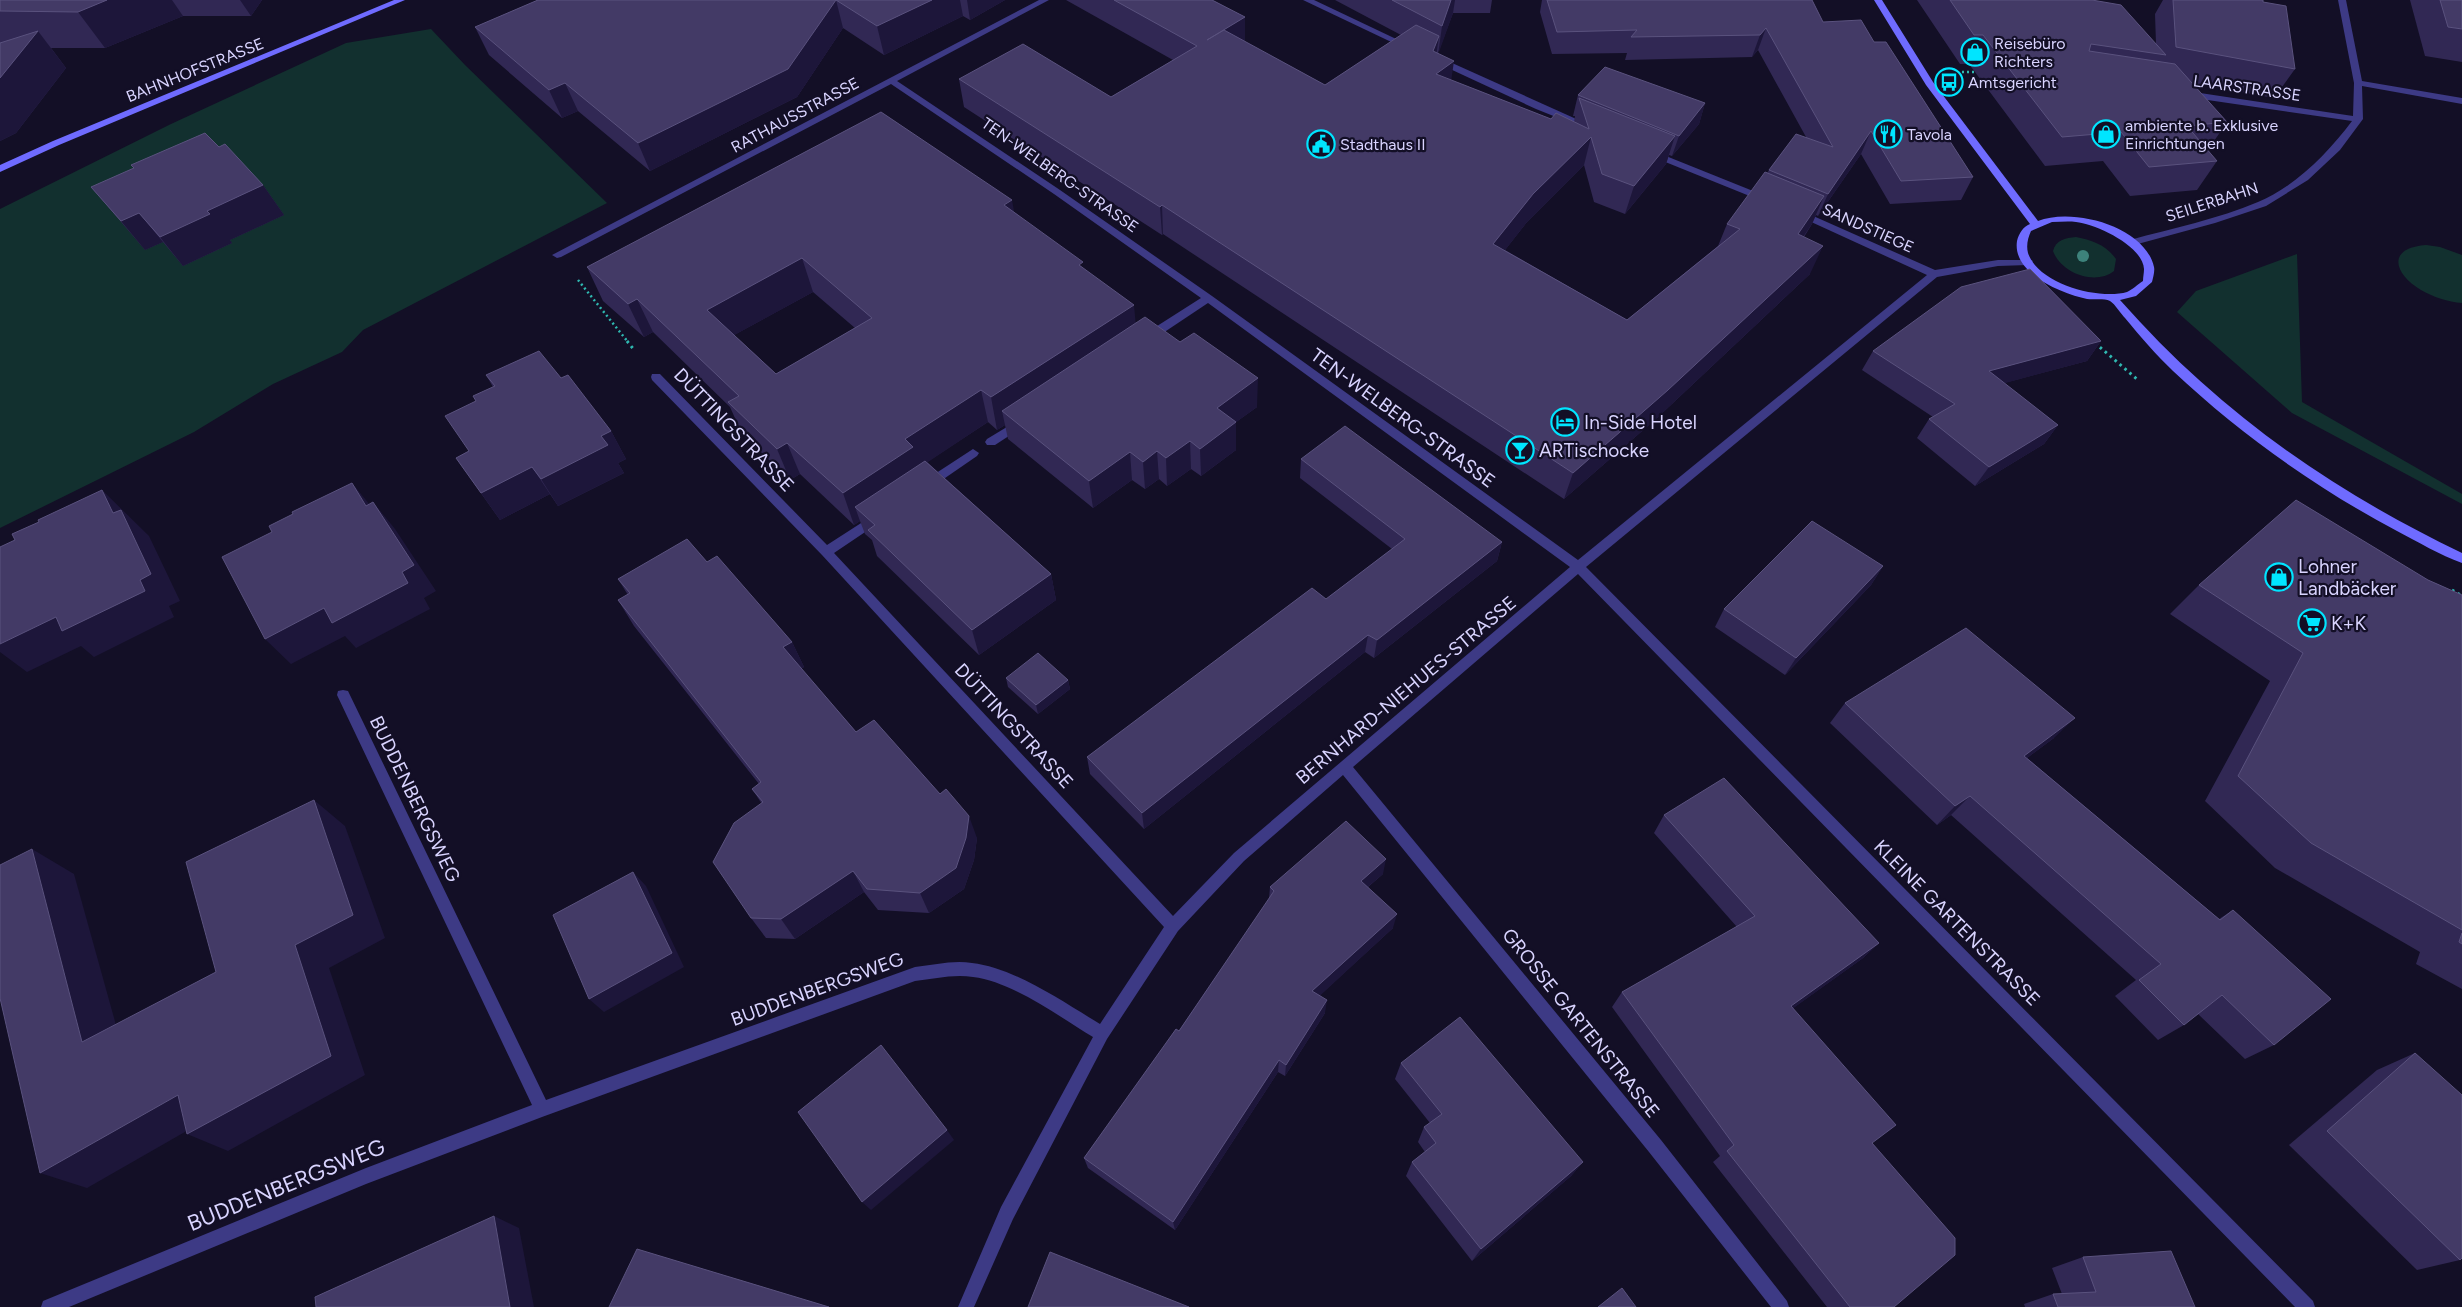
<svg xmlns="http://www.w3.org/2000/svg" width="2462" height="1307" viewBox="0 0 2462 1307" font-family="Figtree,sans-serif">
<rect width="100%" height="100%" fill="#130f26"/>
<!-- green -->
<g fill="#12302f">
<polygon points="431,29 465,65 607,203 363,330 342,352 273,384 194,432 0,528 0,209 171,124 346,43"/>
<path d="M2076,237C2092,240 2106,245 2116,259L2114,271C2095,286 2061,273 2053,251C2056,240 2065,238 2076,237Z"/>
<path d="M2426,245L2440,247L2462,255V303C2448,302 2433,297 2421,290C2394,274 2386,248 2426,245Z"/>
<polygon points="2297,254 2302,402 2462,494 2462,504 2292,413 2177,312 2196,291"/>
</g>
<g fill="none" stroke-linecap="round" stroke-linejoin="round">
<!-- path-far1 -->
<g stroke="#2fb8b0" stroke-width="2.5" stroke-dasharray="2 3" stroke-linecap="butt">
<polyline points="1962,72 1979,72"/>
<polyline points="578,280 628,342"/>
</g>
<!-- path -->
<g stroke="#2fb8b0" stroke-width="3" stroke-dasharray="2.5 4" stroke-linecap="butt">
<polyline points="627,341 635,351"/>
<polyline points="2095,343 2138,380"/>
<polyline points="2452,590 2462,596"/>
</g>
<!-- street -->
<g fill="#3d3a85" fill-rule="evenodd">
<path d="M1039,0H1049L897,81L1060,190L1212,296L1578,560L1927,275L1796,215V211H1802L1935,270L1998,260H2032L2033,262L2028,265L1998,266L1937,277L1586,567L2313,1301L2315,1307H2295L1578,574L1353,767L1661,1140L1787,1301L1789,1307H1771L1649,1152L1343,775L1244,861L1178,931L1107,1039L1013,1219L974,1307H958L1001,1207L1093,1037C1058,1016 1013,982 973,977C953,974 934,979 915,981L542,1117L366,1184L69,1307H41L43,1301L366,1168L532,1105L337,695L338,691L343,690L348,691L546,1100L915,967C934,965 953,960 972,963C1015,968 1063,1002 1100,1024L1164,927L822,555L652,380L651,377L652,374H660L827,545L872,516H880L882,519L880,522L834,553L1173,916L1234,853L1570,567L1208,303L1151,341H1143V335L1201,298L1054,194L891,84L561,257L557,258L552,255Z"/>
<polygon points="1303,0 1314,0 1413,47 1406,49"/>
<path d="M2338,0H2346L2362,81L2462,98V104L2362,86L2363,119L2340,150L2308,180L2266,206L2215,223L2134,245L2130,244V240C2173,228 2218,219 2258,202C2296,186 2328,153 2352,121L2187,97L2183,94L2187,91L2353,116L2354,83Z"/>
<polygon points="1435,58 1441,58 1594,127 1592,129 1586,129 1536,109 1435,62"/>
<polygon points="1651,150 1768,197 1770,199 1765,202 1762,201 1648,155 1646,153"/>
<polygon points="1020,419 1024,420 1026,423 1024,426 995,445 987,445 985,442 987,439"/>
<polygon points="973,449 979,453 977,456 932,487 924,487 922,484 924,481"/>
</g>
<!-- secondary -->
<g fill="#6f6bff" fill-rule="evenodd">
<polygon points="394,0 405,0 59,145 0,172 0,165 53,141"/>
<path d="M1874,0H1882L1933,82L2038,221C2072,207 2145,226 2154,267C2155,271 2153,278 2152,282L2136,296L2120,300C2218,411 2329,489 2462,553V563C2440,555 2418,542 2397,531C2316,488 2240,434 2173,371C2156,355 2140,336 2125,318C2121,314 2115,304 2110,301C2104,298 2094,300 2087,299C2063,294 2012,274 2017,241C2019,233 2023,227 2030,224L1926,85ZM2052,222C2060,222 2068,221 2076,222C2096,224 2143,246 2144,269C2144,273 2143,277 2143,281C2138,284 2132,290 2127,292C2099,300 2038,284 2028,253C2026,245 2028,238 2031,231Z"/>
</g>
</g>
<!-- trees -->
<circle fill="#3d827b" cx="2083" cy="256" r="6"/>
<!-- wall -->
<g fill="#312854" fill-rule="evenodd">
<polygon points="0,0 262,0 251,16 183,16 105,48 51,48 66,68 16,133 0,141"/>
<polygon points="536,0 1005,0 970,20 963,16 884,55 843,28 797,97 650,171 578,111 562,118 489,55 475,27 537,1"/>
<polygon points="1066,0 1212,0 1245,17 1245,42 1325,85 1401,35 1335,0 1492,0 1490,13 1453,13 1438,53 1451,80 1551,119 1574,122 1575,116 1573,116 1578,95 1705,103 1699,124 1672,156 1669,155 1666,164 1625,214 1594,202 1584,165 1527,222 1505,250 1627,320 1718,246 1727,224 1767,173 1769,170 1806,137 1758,50 1752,57 1625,60 1627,53 1552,54 1540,12 1542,0 1812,0 1823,22 1874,42 1973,177 1961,200 1890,204 1861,154 1818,216 1816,215 1812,224 1804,237 1810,274 1657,418 1564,499 1163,234 1162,235 964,107 959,79 1111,97 1173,60"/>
<polygon points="1917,0 2092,0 2156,44 2155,14 2163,0 2263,0 2263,2 2295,69 2274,98 2191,83 2227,122 2208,150 2217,161 2197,190 2130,196 2103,161 2045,166 1969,64 1960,64"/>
<polygon points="2410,0 2462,0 2462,62 2425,56"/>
<polygon points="219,147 263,185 284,215 230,240 232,243 183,266 163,242 145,250 91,187"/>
<path d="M1014,212L1083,268L1136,323L1257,407L1236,422V450L1201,476L1191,469L1167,486L1159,479L1145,489L1132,480L1093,508L1008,439L1005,425L997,430L988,422L927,462L1051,574L1056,600L979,655L877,556L872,540L865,534L860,521L854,525L800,474L790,480L742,434L730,407L653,332L644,337L603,301L587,267ZM813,292L855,328L776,374L734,335Z"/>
<polygon points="2101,341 2087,361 2004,383 2058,425 2044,444 1975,486 1917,438 1929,419 1933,417 1862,370 1873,351"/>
<polygon points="486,375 561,378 611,431 626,459 618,463 624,473 558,506 550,494 500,520 456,458 469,451 493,387"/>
<polygon points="1301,459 1502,542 1497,561 1374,658 1365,652 1144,829 1090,774 1087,757 1326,599 1392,549 1300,478"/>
<polygon points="707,562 792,642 804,667 801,669 856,732 977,838 974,860 964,889 929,913 878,910 864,892 795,939 766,938 751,918 762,804 752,789 759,784 634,626 618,600 628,595 618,579"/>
<polygon points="1883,566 1871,585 1785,675 1715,627 1724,609"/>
<polygon points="2428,580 2462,595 2462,989 2416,964 2420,952 2275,868 2205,801 2270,681 2170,614 2199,585"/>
<polygon points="1006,678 1068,680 1070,689 1038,714 1008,687"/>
<polygon points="1845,703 2054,738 2027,758 2219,919 2233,910 2274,1045 2245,1059 2198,1014 2184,1025 2158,1040 2115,996 2136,980 1951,815 1937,825 1830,723"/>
<polygon points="1664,815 1879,943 1863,958 1793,1008 1872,1143 1894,1307 1827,1307 1713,1162 1720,1156 1612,1007 1622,992 1737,927 1654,833"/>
<polygon points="1383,874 1368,887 1393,928 1320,995 1325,1013 1285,1076 1278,1072 1175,1230 1088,1168 1084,1158 1179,1031 1269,899 1270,887"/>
<polygon points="2415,1053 2460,1260 2417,1270 2289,1145 2377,1070"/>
<polygon points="1401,1063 1583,1162 1571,1176 1472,1261 1406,1176 1412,1162 1425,1152 1418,1142 1424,1127 1430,1123 1395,1079"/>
<polygon points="2083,1257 2195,1307 2025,1307 2024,1304 2053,1294 2062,1294 2052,1268"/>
</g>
<!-- shaded-wall -->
<g fill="#1d163a">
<polygon points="107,0 172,0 183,16 105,48 78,12"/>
<polygon points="240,0 262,0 251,16"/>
<polygon points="836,0 843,28 797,97 650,171 638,143"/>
<polygon points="932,0 960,0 963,16 884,55 877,26"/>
<polygon points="967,0 1005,0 970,20"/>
<polygon points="1451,0 1455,0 1453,13 1438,55 1442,26"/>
<polygon points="1245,17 1245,46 1207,40"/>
<polygon points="1766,28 1758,50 1752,57 1760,35"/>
<polygon points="38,31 66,68 16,133 0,141 0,78"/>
<polygon points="1439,36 1435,64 1433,51"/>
<polygon points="1454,61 1450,89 1436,74"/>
<polygon points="565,83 578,111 562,118 549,90"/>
<polygon points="1705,103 1699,124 1672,156 1679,136"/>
<polygon points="1871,131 1861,154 1818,216 1828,194"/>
<polygon points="1675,136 1666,164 1625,214 1634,186"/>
<polygon points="1591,137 1584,165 1527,222 1488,272 1493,244 1533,194"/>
<polygon points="263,185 284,215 230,240 232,243 183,266 160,237 207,211"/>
<polygon points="1824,196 1812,224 1786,262 1798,234"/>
<polygon points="1012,200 1018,234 1004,205"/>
<polygon points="1162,205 1163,234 1162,235 1160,207"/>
<polygon points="139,213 163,242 145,250 121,221"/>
<polygon points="1823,246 1810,274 1657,418 1564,499 1573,473"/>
<polygon points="802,258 813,292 720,343 707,310"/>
<polygon points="637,299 653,332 644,337 628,304"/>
<polygon points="1134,305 1137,338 1002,411 1005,425 997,430 991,397"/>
<polygon points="2101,341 2087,361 1976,391 1989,371"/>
<polygon points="1258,378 1257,407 1217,436 1217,408"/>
<polygon points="981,390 988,422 919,468 855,507 860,521 854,525 843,493 905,439"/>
<polygon points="1236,422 1236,450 1201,476 1200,449"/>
<polygon points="2058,425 2044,444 1975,486 1989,467"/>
<polygon points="611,431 626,459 618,463 624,473 558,506 541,479 601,436"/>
<polygon points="1190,441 1191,469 1167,486 1166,458"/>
<polygon points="787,443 800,474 790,480 777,449"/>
<polygon points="1157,451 1159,479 1145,489 1143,462"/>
<polygon points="1130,452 1132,480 1093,508 1089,481"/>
<polygon points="532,467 550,494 500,520 481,493"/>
<polygon points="352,483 374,510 366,506"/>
<polygon points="102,490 149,536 180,601 169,606 174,617 94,657 81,646 27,672 0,652 0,644 56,617 140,580 113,513"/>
<polygon points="373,502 395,529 436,591 424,598 430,609 356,648 345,636 291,664 265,639 324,608 402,572"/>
<polygon points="1502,542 1497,561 1374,658 1377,640"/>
<polygon points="1883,566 1871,585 1785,675 1796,658"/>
<polygon points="1051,574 1056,600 979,655 972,630"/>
<polygon points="1368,635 1365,652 1144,829 1142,813"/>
<polygon points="792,642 804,667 795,672 783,647"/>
<polygon points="1068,680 1070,689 1038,714 1036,705"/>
<polygon points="2075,718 2054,738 2004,775 2024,756"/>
<polygon points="1970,796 1951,815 1937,825 1955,806"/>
<polygon points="314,800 345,826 385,938 329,968 365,1075 228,1151 187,1134 295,945"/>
<polygon points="969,816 977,838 974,860 964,889 929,913 920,893"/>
<polygon points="32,849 74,874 126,1061 82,1042"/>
<polygon points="1386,859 1383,874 1358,895 1361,881"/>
<polygon points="853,871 864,892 795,939 781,919"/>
<polygon points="633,872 646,886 684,967 604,1012 589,999"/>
<polygon points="1397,914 1393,928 1311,1004 1312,991"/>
<polygon points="1879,943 1863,958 1777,1020 1791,1006"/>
<polygon points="1327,1000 1325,1013 1285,1076 1286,1065"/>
<polygon points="1279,1060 1278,1072 1175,1230 1173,1222"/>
<polygon points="178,1095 218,1113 87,1188 40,1173"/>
<polygon points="947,1130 954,1140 871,1210 862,1202"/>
<polygon points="1583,1162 1571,1176 1472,1261 1481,1249"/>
<polygon points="494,1216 519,1228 534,1307 510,1307"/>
</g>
<!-- building -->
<g fill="#433a66" stroke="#5a527e" fill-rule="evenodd">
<polygon points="0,0 107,0 78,12 0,11"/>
<polygon points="538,0 932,0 877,26 836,0 788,69 638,143 565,83 549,90 475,27"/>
<polygon points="1114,0 1212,0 1245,17 1207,40 1224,30 1325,85 1416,25 1439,36 1433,51 1454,61 1436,74 1551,119 1556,113 1589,129 1579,98 1675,136 1634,186 1602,174 1591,137 1533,194 1493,244 1627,320 1740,229 1727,224 1765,172 1824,196 1798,234 1823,246 1668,390 1573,473 1162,205 1160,207 959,79 1023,44 1111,97 1197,46"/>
<polygon points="1392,0 1451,0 1442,26"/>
<polygon points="1547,0 1812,0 1823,22 1861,20 1874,42 1886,42 1973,177 1901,181 1871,131 1828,194 1769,170 1796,134 1833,147 1766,28 1760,35 1631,37 1637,30 1557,32"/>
<polygon points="1950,0 2092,0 2121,5 2166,55 2091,44 2089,51 2175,64 2227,122 2187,126 2217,161 2149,167 2121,132 2062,137 1983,35 1974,35"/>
<polygon points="2173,0 2263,0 2263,2 2286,6 2295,69 2176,47"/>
<polygon points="2440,0 2462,0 2462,29 2448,27"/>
<polygon points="38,31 0,78 0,43"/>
<polygon points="1605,67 1705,103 1679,136 1578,95"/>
<path d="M881,112L1012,200L1004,205L1083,262L1079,265L1134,305L991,397L981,390L905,439L913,447L843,493L787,443L777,449L728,402L739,396L637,299L628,304L587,267ZM802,258L872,318L776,374L707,310Z"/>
<polygon points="205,133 219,147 225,144 263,185 207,211 210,214 160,237 139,213 121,221 91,187 134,168 131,165"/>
<polygon points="2030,269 2101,341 1989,371 2058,425 1989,467 1929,419 1955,404 1873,351 1961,287"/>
<polygon points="1145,317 1180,342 1194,333 1258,378 1217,408 1236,422 1200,449 1190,441 1166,458 1157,451 1143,462 1130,452 1089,481 1002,411"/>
<polygon points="539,351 561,378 568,375 611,431 601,436 608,445 541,479 532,467 481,493 456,458 469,451 445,416 476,401 473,396 495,386 486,375"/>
<polygon points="1345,426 1502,542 1377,640 1368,635 1142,813 1087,757 1312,588 1326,599 1405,539 1301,459"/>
<polygon points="925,461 1051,574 972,630 868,530 875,525 855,507"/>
<polygon points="352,483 366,506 373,502 414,565 402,572 408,583 332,623 324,608 265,639 222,557 272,532 269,526 293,514 292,512"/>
<polygon points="102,490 113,513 121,510 151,574 140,580 145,591 62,631 56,617 0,644 0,547 15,540 12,534 39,522 38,520"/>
<polygon points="2296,500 2428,580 2462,595 2462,930 2311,843 2238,776 2303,653 2199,585"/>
<polygon points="1812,521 1883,566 1796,658 1724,609"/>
<polygon points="687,539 707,562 717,556 792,642 783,647 856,732 874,720 940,794 946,789 969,816 966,838 956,868 920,893 867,889 853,871 781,919 751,918 713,862 734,823 763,802 752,789 761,782 618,600 630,593 618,579"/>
<polygon points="1966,628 2075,718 2024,756 2220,920 2233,910 2331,999 2274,1045 2222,995 2184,1025 2139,980 2161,964 1970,796 1955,806 1845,703"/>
<polygon points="1038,653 1068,680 1036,705 1006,678"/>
<polygon points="1724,778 1879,943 1791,1006 1896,1125 1872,1143 1955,1238 1955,1255 1894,1307 1850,1307 1727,1151 1734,1145 1622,992 1755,916 1664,815"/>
<polygon points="314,800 353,915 295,945 331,1056 187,1134 178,1095 40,1173 0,998 0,865 32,849 82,1042 216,972 186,862"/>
<polygon points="1346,821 1386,859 1361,881 1397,914 1312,991 1327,1000 1286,1065 1279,1060 1173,1222 1084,1158 1176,1029 1179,1031 1274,891 1270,887"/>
<polygon points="633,872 672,953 589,999 553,915"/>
<polygon points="2462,933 2462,944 2459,942"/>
<polygon points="1460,1017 1583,1162 1481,1249 1412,1162 1436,1143 1424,1127 1442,1114 1401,1063"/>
<polygon points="881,1045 947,1130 862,1202 798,1112"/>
<polygon points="2415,1053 2462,1095 2462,1258 2460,1260 2327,1131"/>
<polygon points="494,1216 510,1307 316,1307 315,1297"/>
<polygon points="637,1249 829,1307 609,1307"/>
<polygon points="2171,1251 2195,1307 2058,1307 2053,1294 2096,1292 2083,1257"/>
<polygon points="1050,1252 1189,1307 1028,1307"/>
<polygon points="1622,1288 1636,1307 1598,1307"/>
</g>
<!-- icons -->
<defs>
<g id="shop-ring" transform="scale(1.4375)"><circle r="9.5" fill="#130f26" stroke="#00e5ff" stroke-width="1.5"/><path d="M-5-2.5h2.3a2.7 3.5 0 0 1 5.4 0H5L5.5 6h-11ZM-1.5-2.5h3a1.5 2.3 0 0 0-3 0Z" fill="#00e5ff"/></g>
<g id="bus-ring" transform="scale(1.4375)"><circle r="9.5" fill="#130f26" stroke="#00e5ff" stroke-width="1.5"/><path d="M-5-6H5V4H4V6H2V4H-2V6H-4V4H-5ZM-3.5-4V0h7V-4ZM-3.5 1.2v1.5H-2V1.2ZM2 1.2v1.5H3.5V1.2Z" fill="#00e5ff"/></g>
<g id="restaurant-ring" transform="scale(1.4375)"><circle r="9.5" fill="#130f26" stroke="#00e5ff" stroke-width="1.5"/><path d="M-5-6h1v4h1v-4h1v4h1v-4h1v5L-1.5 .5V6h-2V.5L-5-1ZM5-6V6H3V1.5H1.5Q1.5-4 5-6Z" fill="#00e5ff"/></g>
<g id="civic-ring" transform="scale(1.4375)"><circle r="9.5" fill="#130f26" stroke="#00e5ff" stroke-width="1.5"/><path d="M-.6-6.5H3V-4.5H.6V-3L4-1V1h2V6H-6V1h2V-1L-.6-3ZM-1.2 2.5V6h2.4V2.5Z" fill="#00e5ff"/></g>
<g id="hotel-ring" transform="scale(1.4375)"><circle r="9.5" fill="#130f26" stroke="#00e5ff" stroke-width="1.5"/><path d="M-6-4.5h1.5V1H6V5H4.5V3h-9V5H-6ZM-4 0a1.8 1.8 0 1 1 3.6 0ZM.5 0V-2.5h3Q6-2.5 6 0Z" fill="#00e5ff"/></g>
<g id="bar-ring" transform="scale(1.4375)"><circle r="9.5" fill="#130f26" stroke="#00e5ff" stroke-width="1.5"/><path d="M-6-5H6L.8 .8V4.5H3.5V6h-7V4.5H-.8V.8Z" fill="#00e5ff"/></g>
<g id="supermarket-ring" transform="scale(1.4375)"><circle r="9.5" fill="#130f26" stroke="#00e5ff" stroke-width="1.5"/><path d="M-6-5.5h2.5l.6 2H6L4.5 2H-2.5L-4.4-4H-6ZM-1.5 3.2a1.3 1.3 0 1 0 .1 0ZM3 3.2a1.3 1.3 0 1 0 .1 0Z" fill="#00e5ff"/></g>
</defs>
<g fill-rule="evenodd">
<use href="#shop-ring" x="1975" y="52"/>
<use href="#bus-ring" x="1949" y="82"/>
<use href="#restaurant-ring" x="1888" y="134"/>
<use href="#shop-ring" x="2106" y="134"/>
<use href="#civic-ring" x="1321" y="144"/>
<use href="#hotel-ring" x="1565" y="422"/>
<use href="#bar-ring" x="1520" y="450"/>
<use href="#shop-ring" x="2279" y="577"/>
<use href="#supermarket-ring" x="2312" y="623"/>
</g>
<g text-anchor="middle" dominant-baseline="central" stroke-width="4.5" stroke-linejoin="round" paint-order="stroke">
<!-- far-poi labels -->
<g font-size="16" fill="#d9d4ff" stroke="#130f26" text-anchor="start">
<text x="1994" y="43">Reisebüro<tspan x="1994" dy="18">Richters</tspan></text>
<text x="1968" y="82">Amtsgericht</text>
<text x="2125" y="125">ambiente b. Exklusive<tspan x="2125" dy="18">Einrichtungen</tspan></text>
<text x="1907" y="134">Tavola</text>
<text x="1340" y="144">Stadthaus II</text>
</g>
<!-- far-street labels -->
<g font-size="16" fill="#d9d4ff" stroke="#130f26">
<text transform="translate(195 70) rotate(-22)">BAHNHOFSTRASSE</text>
<text transform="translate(2247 88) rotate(8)">LAARSTRASSE</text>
<text transform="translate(795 115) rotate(-28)">RATHAUSSTRASSE</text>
<text transform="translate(1060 175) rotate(35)">TEN-WELBERG-STRASSE</text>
<text transform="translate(2212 202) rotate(-18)">SEILERBAHN</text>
<text transform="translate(1868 228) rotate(24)">SANDSTIEGE</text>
</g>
<!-- street labels -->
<g font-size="19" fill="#d9d4ff" stroke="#130f26">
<text transform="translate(1403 418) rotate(36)">TEN-WELBERG-STRASSE</text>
<text transform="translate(734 430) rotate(46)">DÜTTINGSTRASSE</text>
<text transform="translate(1406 690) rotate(-40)">BERNHARD-NIEHUES-STRASSE</text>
<text transform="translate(1014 726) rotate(47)">DÜTTINGSTRASSE</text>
<text transform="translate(415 799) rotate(64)">BUDDENBERGSWEG</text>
<text transform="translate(1957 923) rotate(45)">KLEINE GARTENSTRASSE</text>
<text transform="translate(817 989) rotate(-20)">BUDDENBERGSWEG</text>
<text transform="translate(1581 1023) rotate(51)">GROSSE GARTENSTRASSE</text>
</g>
<!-- poi labels -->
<g font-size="19" fill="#d9d4ff" stroke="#130f26" text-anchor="start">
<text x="1584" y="422">In-Side Hotel</text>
<text x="1539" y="450">ARTischocke</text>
<text x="2298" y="566">Lohner<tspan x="2298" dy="22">Landbäcker</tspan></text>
<text x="2331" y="623">K+K</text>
</g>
<!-- near-street labels -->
<g font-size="22" fill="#d9d4ff" stroke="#130f26">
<text transform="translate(286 1185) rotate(-22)">BUDDENBERGSWEG</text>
</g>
</g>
</svg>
